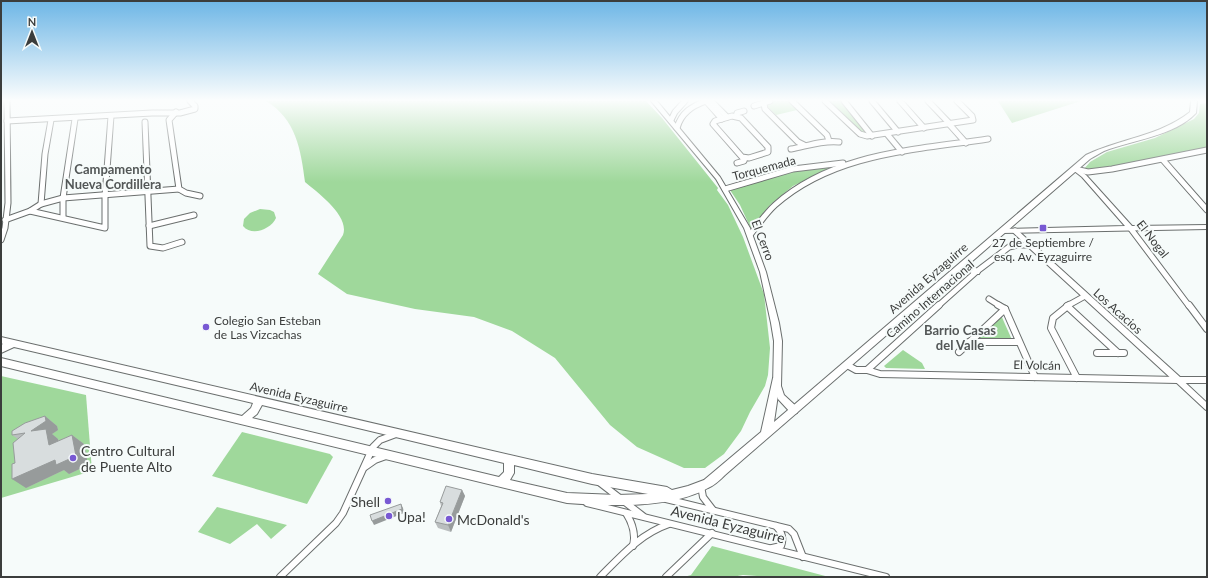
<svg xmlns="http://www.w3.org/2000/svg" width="1208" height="578" viewBox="0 0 1208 578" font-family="Lato,sans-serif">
<rect width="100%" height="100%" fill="#f6fbfa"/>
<!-- green -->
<g fill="#9fd89b">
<path d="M266,101H646L662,118L718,188L717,190L728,205L743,237L764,294L770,348L768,375L765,386L750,412L741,431L724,454L705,468H684L637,447L610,425L555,358L512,331L474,317L415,309L347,294L318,274L343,235C350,216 318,193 305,182C301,150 296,119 266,101Z"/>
<polygon points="774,101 788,101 797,110 776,115 767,106"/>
<polygon points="828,101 842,101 867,133 863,133"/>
<polygon points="998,101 1081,101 1012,123"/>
<polygon points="1207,103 1207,149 1139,163 1088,170 1084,169 1090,162 1107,152 1155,138 1194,119 1199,113 1200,104"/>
<polygon points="840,163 793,186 770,205 751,229 740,205 730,190 795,170"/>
<path d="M260,209L270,210L274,212L276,218C271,229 252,237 243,226L244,219L250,213Z"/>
<polygon points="1001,315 1012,340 975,340"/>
<polygon points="903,350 922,363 925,369 886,368 884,366"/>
<polygon points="1,376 86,395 92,471 1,498"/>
<polygon points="242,432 330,454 333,457 307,504 212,476"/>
<polygon points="217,507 287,525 271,539 257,524 230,544 198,532"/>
<polygon points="712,546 829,577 769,577 743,575 732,577 684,577 691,575"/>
</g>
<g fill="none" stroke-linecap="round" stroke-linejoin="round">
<!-- minor-far1 casing -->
<g stroke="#6b6f6e" stroke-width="7">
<g id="minor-far1">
<polyline points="706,101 722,119"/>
<polyline points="711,101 727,117"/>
<polyline points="792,101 827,135 829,141"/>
<polyline points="825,101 860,134 867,136 973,120 972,116 957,101"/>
<polyline points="844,101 872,136"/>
<polyline points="872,101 898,132"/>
<polyline points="900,101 924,128"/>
<polyline points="928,101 950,124"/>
<polyline points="764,104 765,109 798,142 804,145"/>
<polyline points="754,106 770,101"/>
<polyline points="176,112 169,120 179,189 186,193 200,196"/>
<polygon points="732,116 741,118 768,147 768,152 749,158 742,157 713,124 715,121"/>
<polyline points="736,116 737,113 744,111"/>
<polyline points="671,120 675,112 685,101"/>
<polyline points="7,121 152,113 180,113 195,109 195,106 190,101"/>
<polyline points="145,122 150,246 163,248 182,242"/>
<polyline points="949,124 966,143"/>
<path d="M677,128C681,113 692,106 706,101"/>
<polyline points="887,134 902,152"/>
<path d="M791,149C807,146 823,140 839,142"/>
<polyline points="1163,160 1207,210"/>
<polyline points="737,163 744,161 745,158"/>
<polyline points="1075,169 1088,172 1112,169 1207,150"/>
<polyline points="725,189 793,169 843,163"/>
<polyline points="41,204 45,154 51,120"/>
<polyline points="30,211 105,228 105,196 111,116"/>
<polyline points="63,217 63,198 75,119"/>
<polyline points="5,220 30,211 41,204 63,198 179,189"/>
<polyline points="149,226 194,215"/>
<polyline points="1131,229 1189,306"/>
<polyline points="1015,231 1030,245"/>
<path d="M750,235C758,225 766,213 775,205C833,153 915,150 988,139"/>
<polyline points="1,240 5,228 8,203 7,101"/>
<polyline points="989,299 1000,306"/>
<polyline points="938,306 976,272 1009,247 1017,245 1030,245"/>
<polyline points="1067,306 1085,296"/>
</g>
</g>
<!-- minor casing -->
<g stroke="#6b6f6e" stroke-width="8">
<g id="minor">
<polyline points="998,305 1005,309"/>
<polyline points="1069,305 1053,318 1051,328 1077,378"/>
<polyline points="1189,305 1207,329"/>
<polyline points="1067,306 1118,353"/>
<polyline points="1005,309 1035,377"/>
<polyline points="969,342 1018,342"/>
<polyline points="959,352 1005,309"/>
<polyline points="1097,353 1124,353"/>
<polyline points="847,365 856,370 867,370 939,305"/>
<polyline points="867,370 880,374 1178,380 1207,407"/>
<polyline points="365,467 375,460 386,456"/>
<polyline points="599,482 643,516"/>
<polyline points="701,486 703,497 713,510"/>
<polyline points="666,499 789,529 794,534 803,557"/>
<polyline points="587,503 886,577"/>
<path d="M626,513C633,524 636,534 633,546"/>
<path d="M772,548L781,546C784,538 782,532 776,526"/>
<polyline points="280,577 336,523 343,513 373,447 380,440 396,434"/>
<path d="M600,577C621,556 640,534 669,524"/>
<polyline points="666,577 712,533"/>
</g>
</g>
<!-- tertiary casing -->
<g stroke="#6b6f6e" stroke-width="2">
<g id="tertiary">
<polygon points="651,101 657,101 720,177 750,228 766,272 779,323 782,341 781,386 784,395 797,407 798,410 797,413 794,414 791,413 778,399 773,386 774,341 771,323 760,272 744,228 716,179"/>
<polygon points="1075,167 1086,175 1132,226 1207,225 1207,229 1000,233 999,231 1002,229 1125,226 1082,177 1073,170 1073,168"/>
<polygon points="1028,243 1032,243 1180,377 1207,377 1207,383 1178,383 1175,382 1028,247 1027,245"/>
</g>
</g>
<!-- primary casing -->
<g stroke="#6b6f6e" stroke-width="2">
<path id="primary" d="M1191,101H1197L1196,113C1175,136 1132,140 1104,151C1100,153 1095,156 1090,159L969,264L979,270L980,272L979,274H973L964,268L725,475C720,480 715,485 708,488C671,509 609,506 567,503L1,366V358L242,416L251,408L253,403L14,347L1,353V345L3,344L1,343V337L592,474L667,487L672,490L688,486L704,480L761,432L773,378L776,377L779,378L780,381L774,422L1086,155C1119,139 1160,136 1190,112ZM262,405L504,463V472L499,477L252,418L257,414ZM514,465L592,484L648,494L617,495L567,493L510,480L514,473Z"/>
</g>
<!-- minor-far1 -->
<use href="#minor-far1" stroke="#fff" stroke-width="5"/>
<!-- minor -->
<use href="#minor" stroke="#fff" stroke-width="6"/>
<!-- tertiary -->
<use href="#tertiary" fill="#fff" fill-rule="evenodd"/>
<!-- primary -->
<use href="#primary" fill="#fff" fill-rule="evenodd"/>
</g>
<!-- wall -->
<g fill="#babebf">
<polygon points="45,416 57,426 58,430 52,434 58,439 59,441 72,435 84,444 88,465 69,474 64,470 26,488 15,463 18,439 12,435"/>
<polygon points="462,490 465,496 451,532 438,528 435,522 441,506 440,502"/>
</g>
<!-- shaded-wall -->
<g fill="#979b9b">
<polygon points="45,416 57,426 58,430 52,434 58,439 61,455 31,431"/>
<polygon points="72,435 84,444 88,465 69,474 64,470 26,488 12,479"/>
<polygon points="462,490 465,496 451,532 448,525"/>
<polygon points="401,504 403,508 404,513 374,525 372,521"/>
</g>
<!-- building -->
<g fill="#d8ddde" stroke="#979b9b">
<polygon points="45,416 46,421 31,431 46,429 49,445 72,435 76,456 56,465 55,460 12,479 12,464 15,463 13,443 25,433 12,435 12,431 25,423"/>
<polygon points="446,486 462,490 448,525 435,522 443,503 440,502"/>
<polygon points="401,504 402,509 372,521 370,515"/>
</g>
<!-- sky -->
<linearGradient id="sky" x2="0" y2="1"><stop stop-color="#6db6e6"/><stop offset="0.55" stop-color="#fbfdfd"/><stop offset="1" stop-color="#fbfdfd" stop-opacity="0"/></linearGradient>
<rect width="1208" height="182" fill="url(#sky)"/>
<!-- markers -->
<g fill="#7859d3" stroke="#f6fbfa" stroke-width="1.5">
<rect x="1039" y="224" width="8" height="8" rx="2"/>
<circle cx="206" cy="327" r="4"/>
<circle cx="73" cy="458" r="4"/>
<circle cx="388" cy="501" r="4"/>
<circle cx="389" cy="516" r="4"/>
<circle cx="449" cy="519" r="4"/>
</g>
<g text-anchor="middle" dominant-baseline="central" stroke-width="4" stroke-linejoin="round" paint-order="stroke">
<!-- street labels -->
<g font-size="12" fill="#3b3d3c" stroke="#f6fbfa">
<text transform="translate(764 168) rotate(-15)">Torquemada</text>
<text transform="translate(1153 239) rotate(52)">El Nogal</text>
<text transform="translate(763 240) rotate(69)">El Cerro</text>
<text transform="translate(928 278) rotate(-41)">Avenida Eyzaguirre</text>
<text transform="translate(930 299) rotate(-41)">Camino Internacional</text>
<text transform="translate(1118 311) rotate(42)">Los Acacios</text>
<text transform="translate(1037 365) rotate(1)">El Volcán</text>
<text transform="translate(299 397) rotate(13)">Avenida Eyzaguirre</text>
</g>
<!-- poi labels -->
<g font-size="12" fill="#3b3d3c" stroke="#f6fbfa">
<text x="1043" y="242">27 de Septiembre /<tspan x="1043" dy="14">esq. Av. Eyzaguirre</tspan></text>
<text x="214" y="320" text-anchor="start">Colegio San Esteban<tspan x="214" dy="14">de Las Vizcachas</tspan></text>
</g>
<!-- neighbourhood labels -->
<g font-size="13" font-weight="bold" fill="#535757" stroke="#f6fbfa">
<text x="113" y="169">Campamento<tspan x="113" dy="15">Nueva Cordillera</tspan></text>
<text x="960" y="330">Barrio Casas<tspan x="960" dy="15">del Valle</tspan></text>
</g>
<!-- near-poi labels -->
<g font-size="14" fill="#3b3d3c" stroke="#f6fbfa" text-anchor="start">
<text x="81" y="450">Centro Cultural<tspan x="81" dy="16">de Puente Alto</tspan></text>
<text x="380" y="501" text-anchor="end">Shell</text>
<text x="397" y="516">Upa!</text>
<text x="457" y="519">McDonald's</text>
</g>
<!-- near-street labels -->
<g font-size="14" fill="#3b3d3c" stroke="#f6fbfa">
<text transform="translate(728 524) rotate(14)">Avenida Eyzaguirre</text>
</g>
</g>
<!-- border -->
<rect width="1208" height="578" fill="none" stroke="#3b3d3c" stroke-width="4"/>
<!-- north arrow -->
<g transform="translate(32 32)" stroke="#f6fbfa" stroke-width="3" paint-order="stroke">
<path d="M0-3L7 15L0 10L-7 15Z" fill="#3b3d3c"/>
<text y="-6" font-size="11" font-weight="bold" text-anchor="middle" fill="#3b3d3c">N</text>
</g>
</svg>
